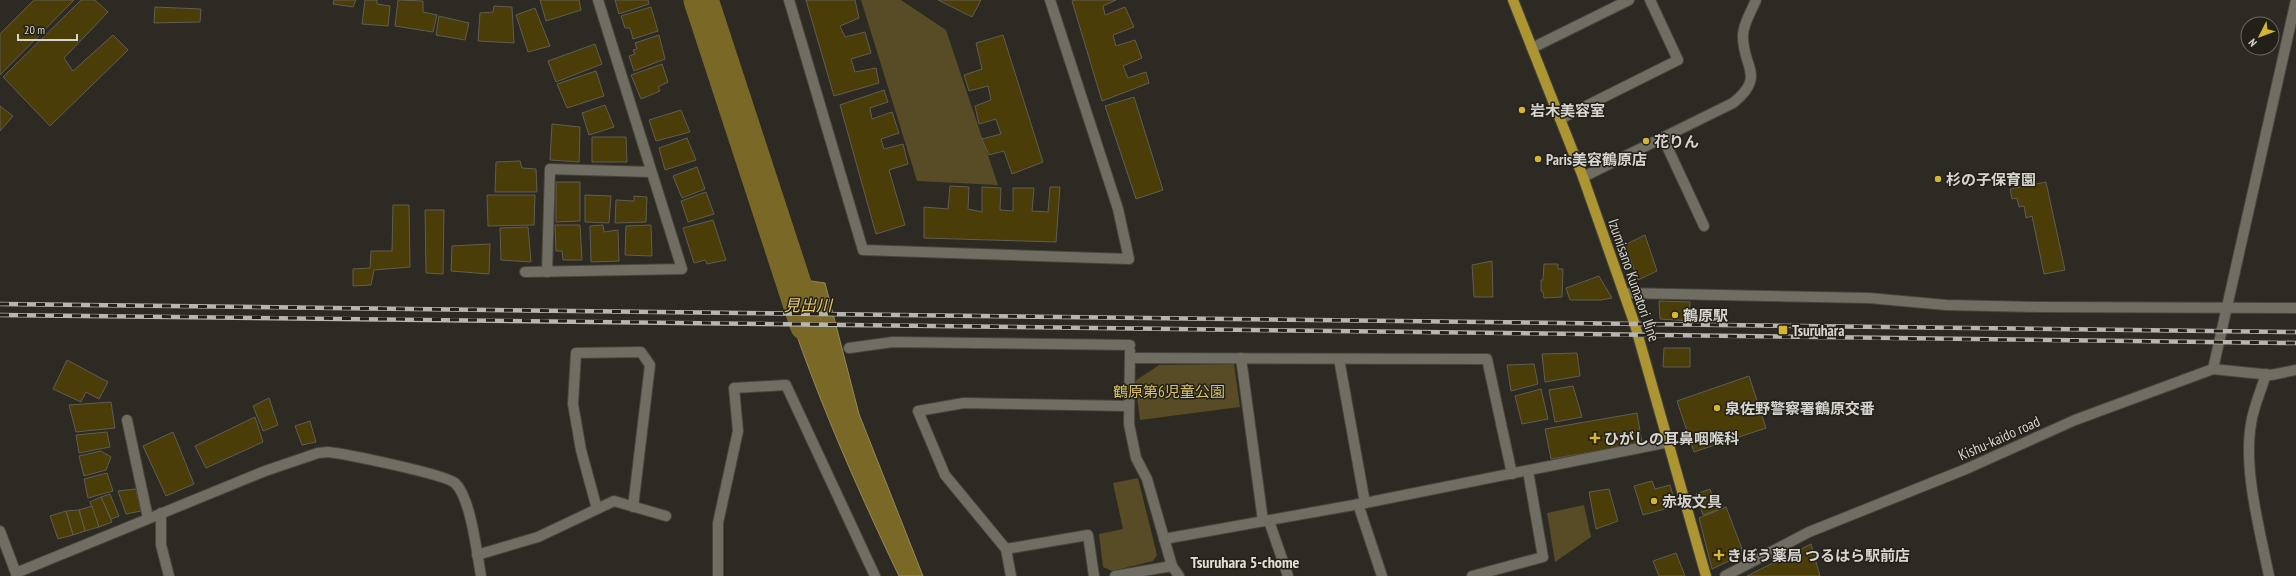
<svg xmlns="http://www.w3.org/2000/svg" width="2296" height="576" viewBox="0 0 2296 576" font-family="'PT Sans Narrow','Noto Sans JP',sans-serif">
<rect width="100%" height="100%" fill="#2c2a22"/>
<!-- green -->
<g fill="#574c26">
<polygon points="861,0 901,0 946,30 998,185 917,181"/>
<polygon points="1234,364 1240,407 1140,420 1135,381 1159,365"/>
<polygon points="1138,478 1157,555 1153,561 1112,571 1103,567 1099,534 1123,529 1113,483"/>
<polygon points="1584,505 1591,537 1555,562 1547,513"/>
</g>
<!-- water -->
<path fill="#7a6827" stroke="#96895a" d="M777,276L825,283L859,414L923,576H899C852,478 809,379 777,276Z"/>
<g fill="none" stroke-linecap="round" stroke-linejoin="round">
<!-- river -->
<polyline stroke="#7a6827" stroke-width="35" points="701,0 807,324"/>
</g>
<!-- building -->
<g fill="#4a3d08" stroke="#605d54">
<polygon points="34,0 74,0 0,75 0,34"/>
<polygon points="81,0 95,0 108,12 64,58 73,71 113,35 128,50 50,126 3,77"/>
<polygon points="334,0 356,0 353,7 333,4"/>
<polygon points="365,0 377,0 377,4 390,6 388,26 362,24"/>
<polygon points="398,0 423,1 423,12 437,15 433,32 395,26"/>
<polygon points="540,0 579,0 581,10 546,21"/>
<polygon points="615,0 648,0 649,4 619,14"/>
<polygon points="806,0 855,0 859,18 840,26 845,37 865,32 871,53 851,59 855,72 876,68 879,83 834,96"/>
<polygon points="938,0 981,0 972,17"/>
<polygon points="1076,0 1116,0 1103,6 1105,15 1125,7 1134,27 1113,35 1116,46 1135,40 1142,58 1123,66 1128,78 1146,72 1149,83 1102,101 1072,1"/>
<polygon points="494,6 512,7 514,43 478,41 480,13 493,12"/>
<polygon points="155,7 201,9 200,22 154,23"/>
<polygon points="651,7 658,31 633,39 630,28 625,28 621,16"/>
<polygon points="535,8 550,46 528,52 516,15"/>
<polygon points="439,16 469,23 465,40 436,35"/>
<polygon points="659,35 665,59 634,71 629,56 635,54 633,50 637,49 635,43"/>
<polygon points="1003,35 1043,162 1012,174 1004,151 989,155 982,139 1001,134 996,119 979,124 975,106 991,100 988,86 969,91 964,75 982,69 976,43"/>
<polygon points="595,44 602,64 556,82 548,61"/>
<polygon points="662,64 668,82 658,87 660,91 641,99 631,75"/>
<polygon points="596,71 604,96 567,108 557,84"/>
<polygon points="884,90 888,102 870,108 872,119 892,112 899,133 881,139 884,149 903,144 908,164 889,170 905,225 876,234 840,105"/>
<polygon points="1134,97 1163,190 1136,199 1105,106"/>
<polygon points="605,105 614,127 589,135 582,113"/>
<polygon points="0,106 13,116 0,131"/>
<polygon points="681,110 690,132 656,141 649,120"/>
<polygon points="552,124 580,127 579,162 550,160"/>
<polygon points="592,137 626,137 627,162 592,162"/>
<polygon points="687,138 696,160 665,170 659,148"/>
<polygon points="520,161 522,168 536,169 537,192 495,192 496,162"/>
<polygon points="697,167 705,189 682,198 673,176"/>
<polygon points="556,182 580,182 580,221 556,222"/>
<polygon points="2046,182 2065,270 2044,274 2032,216 2026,218 2024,206 2019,207 2017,198 2012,199 2010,189"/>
<polygon points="950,186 969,187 968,209 982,212 982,187 1001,188 1000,210 1013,211 1013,188 1034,188 1032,211 1048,212 1050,187 1060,187 1056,242 924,238 924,207 948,209"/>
<polygon points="706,192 714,214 688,222 681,201"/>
<polygon points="487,195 535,195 534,225 488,226"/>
<polygon points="585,195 611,196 609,223 585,222"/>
<polygon points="634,196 647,197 646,222 615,223 616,200 634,201"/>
<polygon points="393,205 409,205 410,267 374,270 371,285 353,286 353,269 370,268 371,251 392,251"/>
<polygon points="425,210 444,210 443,274 426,273"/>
<polygon points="713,220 726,260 707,264 705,260 694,263 683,228"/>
<polygon points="555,225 580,225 582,260 563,260 562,251 556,251"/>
<polygon points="603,225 604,232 618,230 619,261 591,262 590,226"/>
<polygon points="651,225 652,256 625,255 626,226"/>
<polygon points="528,227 531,262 501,260 500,228"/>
<polygon points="1645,235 1657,271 1638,280 1625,245"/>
<polygon points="490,244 489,274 451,271 452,246"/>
<polygon points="1492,261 1493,297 1474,297 1472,265"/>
<polygon points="1544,264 1558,264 1558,269 1563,269 1562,297 1544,298 1543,292 1541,291 1541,280 1543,280"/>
<polygon points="1599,276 1612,298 1601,300 1570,300 1566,288"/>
<polygon points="1659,301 1690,302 1689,321 1660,319"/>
<polygon points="1664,348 1690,348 1690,367 1663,367"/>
<polygon points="1577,353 1580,376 1545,382 1542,354"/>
<polygon points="67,360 108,382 99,399 86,392 81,402 53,389"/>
<polygon points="1534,364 1538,384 1511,391 1507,365"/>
<polygon points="1749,376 1766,428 1694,452 1677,401"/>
<polygon points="1573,386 1582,417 1555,422 1549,390"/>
<polygon points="1541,389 1548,419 1522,424 1515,396"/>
<polygon points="269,398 278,425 263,431 253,406"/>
<polygon points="111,402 115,428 76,432 69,405"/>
<polygon points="1637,413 1642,443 1551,459 1545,429"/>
<polygon points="255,417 263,442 206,468 195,446"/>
<polygon points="310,421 316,442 302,445 295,426"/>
<polygon points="107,432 110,447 79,453 76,435"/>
<polygon points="173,432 194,484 166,496 143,446"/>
<polygon points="101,451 111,457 106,470 84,476 79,456"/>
<polygon points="107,473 113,491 88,498 84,479"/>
<polygon points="1652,481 1655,489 1670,485 1676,506 1643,515 1634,486"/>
<polygon points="136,489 141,511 126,514 118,491"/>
<polygon points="1609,489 1618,521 1596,529 1589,492"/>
<polygon points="1710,489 1717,510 1703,515 1696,494"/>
<polygon points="110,494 119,516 111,519 101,497"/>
<polygon points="101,497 112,522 99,527 90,502"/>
<polygon points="92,506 99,527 85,531 79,510"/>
<polygon points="1726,507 1744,554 1712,569 1699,518"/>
<polygon points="79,510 85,531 73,535 66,511"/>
<polygon points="66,511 73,535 58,539 50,516"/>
<polygon points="1811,544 1820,576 1747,576"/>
<polygon points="1676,553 1685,576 1659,576 1653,561"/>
</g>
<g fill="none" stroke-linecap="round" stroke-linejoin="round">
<!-- minor casing -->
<g stroke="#47453e" stroke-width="12">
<g id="minor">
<polyline points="789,0 863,250 1129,259 1118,209 1050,0"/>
<polyline points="1532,48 1629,0"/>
<polyline points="1560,119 1678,60 1650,0"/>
<polyline points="1663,138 1704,226"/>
<path d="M1583,177L1733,103C1767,76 1742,67 1743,35C1743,24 1752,10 1756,0"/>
<polyline points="525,272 682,269 598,0"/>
<polyline points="547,272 550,169 651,172"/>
<polyline points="1624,293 1869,298 1946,305 2038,307 2296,308"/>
<polyline points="849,348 893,342 1130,345"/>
<polyline points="1130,351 1129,424 1136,458 1147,479 1172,566 1179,576"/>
<polyline points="1130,358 1487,359 1512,474"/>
<polyline points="1241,358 1263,521"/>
<polyline points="1339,359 1365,503"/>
<polyline points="2213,369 2296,0"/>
<path d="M2266,374C2261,391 2253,408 2251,424C2243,469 2260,531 2269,576"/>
<polyline points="127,420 148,518"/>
<polyline points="1358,504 1382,576"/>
<polyline points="597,509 581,450 573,404 576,353 641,352 650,365 633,507"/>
<polyline points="161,513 161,545 169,576"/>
<polyline points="1269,521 1288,576"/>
<polyline points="0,531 17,576"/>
<polyline points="1164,539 1365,503 1669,442"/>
<polyline points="1006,549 1011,576"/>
<polyline points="477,555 538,537 614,501 666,516"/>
<path d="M16,573L265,471L318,453L328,452C346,454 444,474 455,483C471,498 477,554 481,576"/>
<polyline points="718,576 718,523 738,431 734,388 786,385 875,576"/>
<polyline points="1094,576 1088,535 1006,549 945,475 918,411 964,403 1128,406"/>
<polyline points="1115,576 1172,566"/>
<polyline points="1472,576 1543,557 1528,471"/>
<polyline points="1725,576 1809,532 1966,469 2075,420 2213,369 2271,375 2296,370"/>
</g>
</g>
<!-- major casing -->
<g stroke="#47453e" stroke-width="12">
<polyline id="major" points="1513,0 1583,177 1635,325 1706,576"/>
</g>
<!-- minor -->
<use href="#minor" stroke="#706d63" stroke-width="10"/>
<!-- major -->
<use href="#major" stroke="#ad9632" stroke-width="10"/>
<!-- rail casing -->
<g stroke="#b8b6b0" stroke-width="4.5">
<g id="rail">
<polyline points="0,304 2296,332"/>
<path d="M0,315C765,322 1531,335 2296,343"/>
</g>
</g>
<!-- rail -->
<use href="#rail" stroke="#222018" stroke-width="3" stroke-dasharray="9" stroke-linecap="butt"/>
</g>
<!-- markers -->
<g fill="#d6b534" stroke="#222018" stroke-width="1.5">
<circle cx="1522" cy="110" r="4"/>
<circle cx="1646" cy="141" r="4"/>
<circle cx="1538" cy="159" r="4"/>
<circle cx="1938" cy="179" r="4"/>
<circle cx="1675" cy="315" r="4"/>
<rect x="1778" y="325" width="10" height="10" rx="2"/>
<circle cx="1717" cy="408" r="4"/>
<path d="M1593 432h4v4h4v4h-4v4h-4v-4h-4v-4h4z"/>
<circle cx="1654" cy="501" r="4"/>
<path d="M1717 549h4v4h4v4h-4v4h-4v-4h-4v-4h4z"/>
</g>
<g text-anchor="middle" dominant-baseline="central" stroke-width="3" stroke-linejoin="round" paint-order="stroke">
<!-- poi labels -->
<g font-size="15" font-weight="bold" fill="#d7d5d0" stroke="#222018" text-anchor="start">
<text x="1530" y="110">岩木美容室</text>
<text x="1654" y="141">花りん</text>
<text x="1546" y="159">Paris美容鶴原店</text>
<text x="1946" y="179">杉の子保育園</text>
<text x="1683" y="315">鶴原駅</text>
<text x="1792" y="330">Tsuruhara</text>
<text x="1725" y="408">泉佐野警察署鶴原交番</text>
<text x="1604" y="438">ひがしの耳鼻咽喉科</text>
<text x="1662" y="501">赤坂文具</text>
<text x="1727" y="555">きぼう薬局 つるはら駅前店</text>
</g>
<!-- street labels -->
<g font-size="15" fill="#d7d5d0" stroke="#222018">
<text transform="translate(1634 280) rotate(71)">Izumisano Kumatori Line</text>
<text transform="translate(1999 438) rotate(-24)">Kishu-kaido road</text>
</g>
<!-- park labels -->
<g font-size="15" fill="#dcc265" stroke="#222018">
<text x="1169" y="391">鶴原第6児童公園</text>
</g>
<!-- water labels -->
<g font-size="16" font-style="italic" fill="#e7cc6f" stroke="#222018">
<text x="808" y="305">見出川</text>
</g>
<!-- neighbourhood labels -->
<g font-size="16" font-weight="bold" fill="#e2dfd5" stroke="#222018">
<text x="1245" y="562">Tsuruhara 5-chome</text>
</g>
</g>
<!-- north arrow -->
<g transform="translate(2260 36) rotate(228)"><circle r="19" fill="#222018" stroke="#6a6862"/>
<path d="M0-3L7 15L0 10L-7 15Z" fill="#d6b534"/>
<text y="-6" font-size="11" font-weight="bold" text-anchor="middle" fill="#d7d5d0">N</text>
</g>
<!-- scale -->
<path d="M18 34v6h59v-6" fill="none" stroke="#d7d5d0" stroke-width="2"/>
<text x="24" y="34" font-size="12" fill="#d7d5d0" stroke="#222018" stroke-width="3" paint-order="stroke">20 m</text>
</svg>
